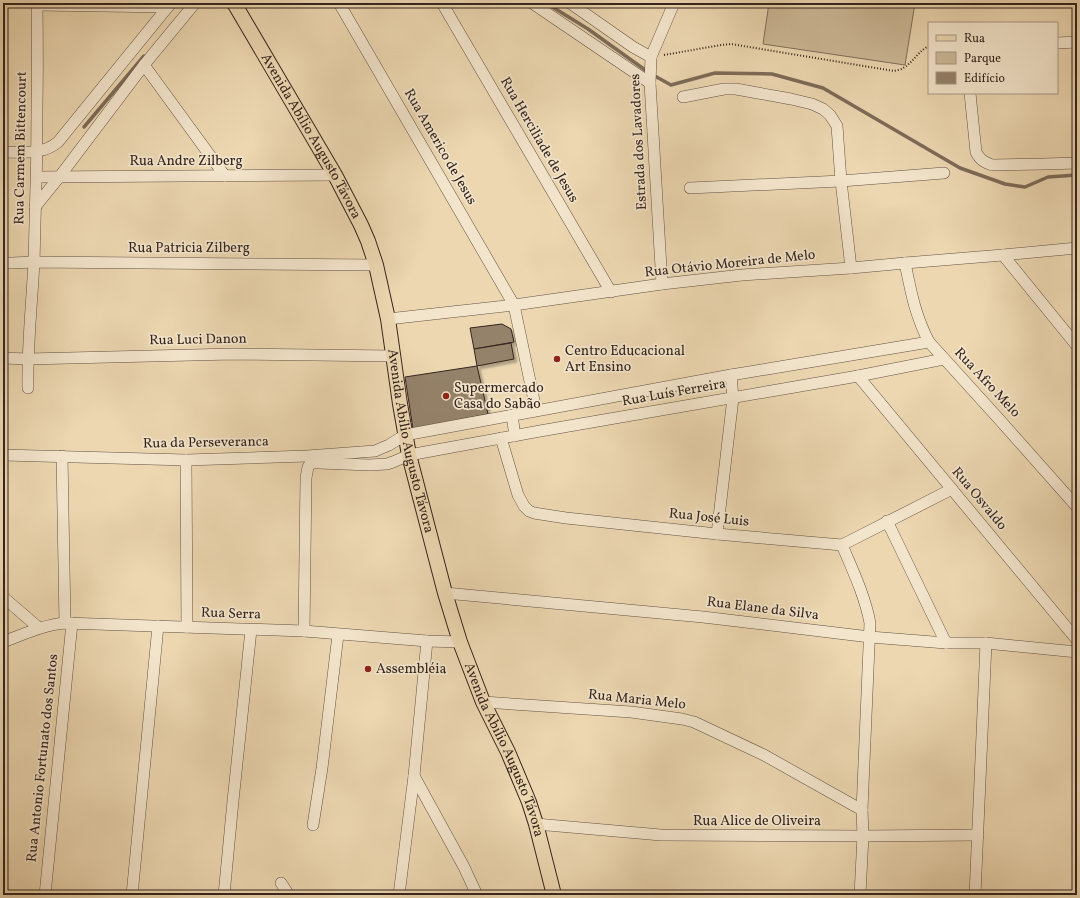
<svg xmlns="http://www.w3.org/2000/svg" width="1080" height="898" viewBox="0 0 1080 898" font-family="Vollkorn,serif">
<defs>
<filter id="shadow"><feDropShadow dx="3" dy="3" stdDeviation="1" flood-color="#0004"/></filter>
</defs>
<rect width="100%" height="100%" fill="#ecd7b1"/>
<filter id="stains"><feTurbulence type="fractalNoise" baseFrequency=".005" numOctaves="4"/><feColorMatrix values="0 0 0 0 .2 0 0 0 0 .09 0 0 0 0 .02 0 0 0 .5 -.17"/></filter>
<radialGradient id="worn" r=".72"><stop offset=".6" stop-color="#630" stop-opacity="0"/><stop offset="1" stop-color="#630" stop-opacity=".3"/></radialGradient>
<!-- green -->
<polygon fill="#cdb998" stroke="#806f5b" points="769,3 915,3 905,65 763,44"/>
<g fill="none" stroke-linecap="round" stroke-linejoin="round">
<!-- stream -->
<g stroke="#7d6b58" stroke-width="3.5">
<polyline points="546,3 588,29 648,72"/>
<polyline points="653,75 671,85 715,73 772,74 823,88 960,168 1005,184 1025,187 1048,177 1077,175"/>
<polyline points="84,127 144,56"/>
</g>
</g>
<!-- building -->
<g fill="#94826a" stroke="#34251e" filter="url(#shadow)">
<polygon points="502,324 511,329 514,342 474,349 470,328"/>
<polygon points="511,343 514,359 477,366 474,349"/>
<polygon points="477,366 488,414 413,429 405,377"/>
</g>
<g fill="none" stroke-linecap="round" stroke-linejoin="round">
<!-- minor casing -->
<g stroke="#625243" stroke-width="12">
<g id="minor">
<polyline points="339,3 514,305 536,410"/>
<polyline points="442,3 611,292"/>
<polyline points="532,3 650,83"/>
<polyline points="570,3 633,47 651,57"/>
<polyline points="37,5 168,7"/>
<polyline points="1057,43 1077,42"/>
<polyline points="144,65 225,176"/>
<path d="M970,93L976,152C980,160 984,162 992,165L1044,164L1077,163"/>
<polyline points="683,97 724,89 736,89 791,99 812,104 823,109 830,115 837,126 841,181 851,268"/>
<path d="M3,152C22,152 43,155 58,142L171,3"/>
<polyline points="37,177 335,175"/>
<polyline points="690,188 841,181 944,173"/>
<polyline points="35,207 60,176 144,65 195,3"/>
<polyline points="1003,255 1077,346"/>
<polyline points="3,263 12,263 34,262 376,265"/>
<path d="M905,263C911,292 915,315 929,342L998,418L1077,507"/>
<polyline points="662,284 650,83 651,57 674,3"/>
<polyline points="388,319 514,305 662,284 742,275 851,268 905,263 1003,255 1077,248"/>
<polyline points="3,358 28,359 233,354 393,356"/>
<polyline points="858,376 1077,640"/>
<path d="M28,388C27,346 32,304 34,261C37,175 38,89 37,3"/>
<polyline points="512,415 515,436"/>
<polyline points="501,438 518,495 524,506 529,511 534,513 566,518 717,534 842,545 952,489"/>
<polyline points="3,455 186,460 307,456 375,451 389,445 405,435 731,375 929,342"/>
<polyline points="62,456 65,623"/>
<polyline points="186,460 187,627"/>
<polyline points="887,521 946,643"/>
<polyline points="717,534 733,398 731,375"/>
<path d="M842,545C853,571 865,596 870,623L862,810L863,836L860,895"/>
<polyline points="445,593 703,617 870,637 946,643 986,643 1077,652"/>
<polyline points="3,597 39,628"/>
<polyline points="304,631 306,478 308,467 310,464 314,463 319,463 369,465 387,464 393,462 409,455 540,431 858,376 944,359"/>
<path d="M3,642C24,634 43,625 65,623L304,631L427,641L460,642"/>
<polyline points="483,702 631,712 682,719 694,722 764,755 862,810"/>
<polyline points="414,776 464,867 477,895"/>
<polyline points="536,824 661,835 863,836 978,835"/>
<polyline points="313,825 322,768 338,635"/>
<polyline points="281,883 289,895"/>
<polyline points="45,895 72,623"/>
<polyline points="132,895 158,626"/>
<polyline points="224,895 233,801 251,630"/>
<polyline points="399,895 414,776 427,641"/>
<polyline points="975,895 986,643"/>
</g>
</g>
<!-- major casing -->
<g stroke="#34251e" stroke-width="16">
<g id="major">
<path id="s1" d="M234,3L335,175L361,225L368,241L376,265L388,319L400,404L409,455L445,593L460,642L483,702L508,752L529,802L536,824L554,895"/>
</g>
</g>
<!-- path -->
<path stroke="#34251e" stroke-width="2" stroke-dasharray="1 2" stroke-linecap="butt" d="M664,55L721,45L731,44L894,71C897,70 901,70 903,68C913,63 918,51 929,46"/>
<!-- minor -->
<use href="#minor" stroke="#f3e5cc" stroke-width="11"/>
<!-- major -->
<use href="#major" stroke="#ecd7b1" stroke-width="14"/>
</g>
<!-- markers -->
<g fill="#8f2418" stroke="#f3e5cc" stroke-width="1.5">
<circle cx="557" cy="359" r="4"/>
<circle cx="446" cy="396" r="4"/>
<circle cx="368" cy="669" r="4"/>
</g>
<g text-anchor="middle" dominant-baseline="central" stroke-width="3.5" stroke-linejoin="round" paint-order="stroke">
<!-- street labels -->
<g font-size="14" fill="#34251e" stroke="#f3e5cc">
<text stroke="none"><textPath href="#s1" startOffset="154">Avenida Abílio Augusto Távora</textPath></text>
<text transform="translate(539 140) rotate(60)">Rua Herciliade de Jesus</text>
<text transform="translate(639 142) rotate(-93)">Estrada dos Lavadores</text>
<text transform="translate(440 147) rotate(60)">Rua Americo de Jesus</text>
<text transform="translate(21 148) rotate(-89)">Rua Carmem Bittencourt</text>
<text x="186" y="161">Rua Andre Zilberg</text>
<text x="189" y="248">Rua Patricia Zilberg</text>
<text transform="translate(730 264) rotate(-6)">Rua Otávio Moreira de Melo</text>
<text transform="translate(198 340) rotate(-1)">Rua Luci Danon</text>
<text transform="translate(987 383) rotate(47)">Rua Afro Melo</text>
<text transform="translate(674 393) rotate(-10)">Rua Luís Ferreira</text>
<text stroke="none"><textPath href="#s1" startOffset="478">Avenida Abílio Augusto Távora</textPath></text>
<text transform="translate(206 443) rotate(-1)">Rua da Perseveranca</text>
<text transform="translate(979 499) rotate(50)">Rua Osvaldo</text>
<text transform="translate(709 518) rotate(6)">Rua José Luis</text>
<text transform="translate(763 609) rotate(7)">Rua Elane da Silva</text>
<text transform="translate(231 614) rotate(2)">Rua Serra</text>
<text transform="translate(637 700) rotate(6)">Rua Maria Melo</text>
<text stroke="none"><textPath href="#s1" startOffset="802">Avenida Abílio Augusto Távora</textPath></text>
<text transform="translate(43 758) rotate(-84)">Rua Antonio Fortunato dos Santos</text>
<text x="757" y="821">Rua Alice de Oliveira</text>
</g>
<!-- poi labels -->
<g font-size="14" fill="#34251e" stroke="#f3e5cc" text-anchor="start">
<text x="565" y="351">Centro Educacional<tspan x="565" dy="16">Art Ensino</tspan></text>
<text x="454" y="388">Supermercado<tspan x="454" dy="16">Casa do Sabão</tspan></text>
<text x="376" y="669">Assembléia</text>
</g>
</g>
<!-- margin -->
<rect width="1080" height="898" fill="none" stroke="#ecd7b1" stroke-width="16"/>
<rect x="4" y="4" width="1072" height="890" fill="none" stroke="#34251e" stroke-width="2"/>
<rect x="8" y="8" width="1064" height="882" fill="none" stroke="#34251e"/>
<!-- legend -->
<rect x="928" y="22" width="130" height="72" fill="#f3e5cc" stroke="#a79886"/>
<rect x="936" y="35" width="20" height="6" fill="#ecd7b1" stroke="#a79886"/>
<text x="964" y="42" font-size="12" fill="#34251e">Rua</text>
<rect x="936" y="52" width="20" height="12" fill="#cdb998" stroke="#a79886"/>
<text x="964" y="62" font-size="12" fill="#34251e">Parque</text>
<rect x="936" y="72" width="20" height="12" fill="#94826a" stroke="#a79886"/>
<text x="964" y="82" font-size="12" fill="#34251e">Edifício</text>
<rect width="100%" height="100%" filter="url(#stains)"/>
<rect width="100%" height="100%" fill="url(#worn)"/>
</svg>
